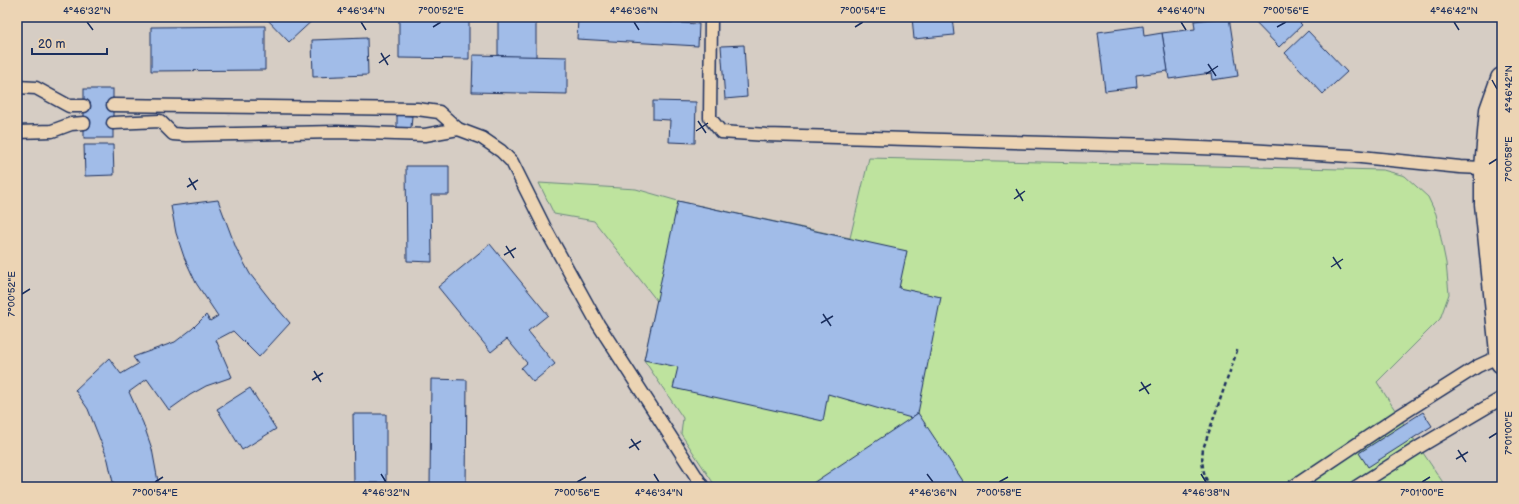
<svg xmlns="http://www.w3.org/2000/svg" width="1519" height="504" viewBox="0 0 1519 504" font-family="'Balsamiq Sans',sans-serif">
<rect width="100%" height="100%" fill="#ecd4b4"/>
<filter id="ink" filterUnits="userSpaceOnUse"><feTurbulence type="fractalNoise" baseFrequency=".025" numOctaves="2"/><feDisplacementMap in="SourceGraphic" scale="8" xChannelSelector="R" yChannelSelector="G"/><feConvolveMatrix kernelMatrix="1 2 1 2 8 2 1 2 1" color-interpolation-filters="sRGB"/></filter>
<g filter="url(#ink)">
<!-- built -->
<rect fill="#d6cdc4" x="17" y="17" width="1485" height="470"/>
<!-- green -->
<polygon fill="#bee39e" stroke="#6c897e" points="869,158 1383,170 1405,176 1428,197 1436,214 1446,263 1449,294 1440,319 1377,382 1404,424 1359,453 1413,438 1446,487 716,487 681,434 683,418 644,360 657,301 594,221 554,214 539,183 636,189 678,201 850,238"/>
<!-- building -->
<g fill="#a1bce8" stroke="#1b2f5e">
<polygon points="265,17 316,17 289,42"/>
<polygon points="399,17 469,17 469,59 399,58"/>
<polygon points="498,17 536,17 536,57 498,56"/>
<polygon points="578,17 699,24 698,46 577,39"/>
<polygon points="912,17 952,17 954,35 914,39"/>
<polygon points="1229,17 1238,76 1212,80 1211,73 1169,79 1162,33 1195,29 1194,21"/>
<polygon points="1250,17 1294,17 1302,25 1279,47"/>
<polygon points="265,26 265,70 151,71 151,27"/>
<polygon points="1143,26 1144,36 1162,33 1168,71 1136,75 1137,87 1105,91 1098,32"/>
<polygon points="1308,31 1347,72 1323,94 1285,53"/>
<polygon points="367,38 368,75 313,77 312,40"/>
<polygon points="744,45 747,97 725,99 721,46"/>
<polygon points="473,55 567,57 567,94 472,92"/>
<rect x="84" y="89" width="29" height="49"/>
<polygon points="653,101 696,102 695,143 669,142 670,120 653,119"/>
<polygon points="397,115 412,116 411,128 397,128"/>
<polygon points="84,145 113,145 114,175 85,176"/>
<polygon points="406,166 449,166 449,195 431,195 432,262 407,261"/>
<polygon points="218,200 236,248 250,274 272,302 290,323 259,357 233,331 216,340 232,377 206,386 190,395 169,410 147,379 129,392 143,423 152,449 159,487 114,487 108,460 97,432 88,409 75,390 109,358 121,374 138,364 133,357 175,342 192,329 206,315 210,321 218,316 196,283 184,257 176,233 171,206"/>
<polygon points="678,201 907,251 899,288 941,297 918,413 911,418 828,394 823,421 673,388 678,367 644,360"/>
<polygon points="490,244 548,315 528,331 555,364 533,382 521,368 527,363 507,339 491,352 438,287"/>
<polygon points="431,379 467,380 466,487 430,487"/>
<polygon points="250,388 276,429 242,450 217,409"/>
<polygon points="1423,412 1432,426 1368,467 1359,453"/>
<polygon points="918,413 967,487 807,487 911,418"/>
<polygon points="353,414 386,414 386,483 354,483"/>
</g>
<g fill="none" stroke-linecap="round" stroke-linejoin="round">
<!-- lane casing -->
<g stroke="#1b2f5e" stroke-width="15">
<g id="lane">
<polyline points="711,17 710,118 721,132 767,135 1153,146 1248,150 1351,156 1460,167 1502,169"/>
<polyline points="17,87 36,88 69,106 84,106"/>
<polyline points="113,105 417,109 439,112 458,129 482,138 501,151 512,162 545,228 598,324 703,487"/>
<polyline points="113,123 160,121 173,134 186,135 337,132 425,135 458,129"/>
<polyline points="17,132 52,131 71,124 84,123"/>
<polyline points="1293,487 1399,416 1478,366 1502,355"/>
<polyline points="1356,487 1419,447 1502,398"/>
</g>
</g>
<!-- secondary casing -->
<g stroke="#1b2f5e" stroke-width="25">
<polyline id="secondary" points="1502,79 1491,110 1486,168 1486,204 1502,362"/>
</g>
<!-- path -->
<path stroke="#1b2f5e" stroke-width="2.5" stroke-dasharray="4 3" stroke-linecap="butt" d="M1210,487C1203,475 1201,462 1203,449L1238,348"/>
<!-- lane -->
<use href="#lane" stroke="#ecd4b4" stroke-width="12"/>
<!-- secondary -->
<use href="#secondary" stroke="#ecd4b4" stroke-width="22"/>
</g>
</g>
<!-- ticks -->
<path fill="none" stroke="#1b2f5e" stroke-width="1.5" d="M87,22L93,30M361,22L366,30M634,22L639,30M1181,22L1186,30M1454,22L1459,30M433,27L441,22M855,27L863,22M1277,27L1286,22M381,53L388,65M379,63L390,55M1208,64L1216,76M1206,74L1218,66M1492,80L1497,89M698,121L706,133M696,131L708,123M1489,164L1497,159M189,178L196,190M187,187L198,180M1016,189L1023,201M1014,199L1025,191M506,246L514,258M504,255L516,248M1333,257L1341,269M1331,267L1343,259M22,294L30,289M823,314L831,326M821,323L833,316M314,371L321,382M312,380L323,373M1141,382L1149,394M1139,391L1151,384M1489,438L1497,433M631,439L639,450M629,448L641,441M1458,450L1466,462M1456,459L1468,452M381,474L386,482M654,474L659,482M927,474L933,482M1201,474L1206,482M155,482L163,477M577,482L586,477M999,482L1008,477M1422,482L1430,477"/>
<!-- margin -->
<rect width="1519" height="504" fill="none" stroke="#ecd4b4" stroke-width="44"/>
<!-- scale -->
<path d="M32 48v6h75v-6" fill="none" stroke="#1b2f5e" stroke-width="2"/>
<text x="38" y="48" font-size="12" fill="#1b2f5e" stroke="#ecd4b4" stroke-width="3" paint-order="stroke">20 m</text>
<rect x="22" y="22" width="1475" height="460" fill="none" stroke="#1b2f5e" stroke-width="1.5"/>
<g font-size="10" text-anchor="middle" fill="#1b2f5e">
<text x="87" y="14">4°46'32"N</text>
<text x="361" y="14">4°46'34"N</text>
<text x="441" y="14">7°00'52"E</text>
<text x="634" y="14">4°46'36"N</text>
<text x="863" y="14">7°00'54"E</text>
<text x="1181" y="14">4°46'40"N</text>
<text x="1286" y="14">7°00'56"E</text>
<text x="1454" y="14">4°46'42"N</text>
<text transform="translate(1508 89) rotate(-90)" y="4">4°46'42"N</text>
<text transform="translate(1508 159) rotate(-90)" y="4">7°00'58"E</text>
<text transform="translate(11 294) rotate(-90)" y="4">7°00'52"E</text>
<text transform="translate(1508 433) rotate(-90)" y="4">7°01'00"E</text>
<text x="155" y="496">7°00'54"E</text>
<text x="386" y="496">4°46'32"N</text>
<text x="577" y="496">7°00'56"E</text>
<text x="659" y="496">4°46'34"N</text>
<text x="933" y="496">4°46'36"N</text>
<text x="999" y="496">7°00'58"E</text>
<text x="1206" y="496">4°46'38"N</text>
<text x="1422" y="496">7°01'00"E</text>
</g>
</svg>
